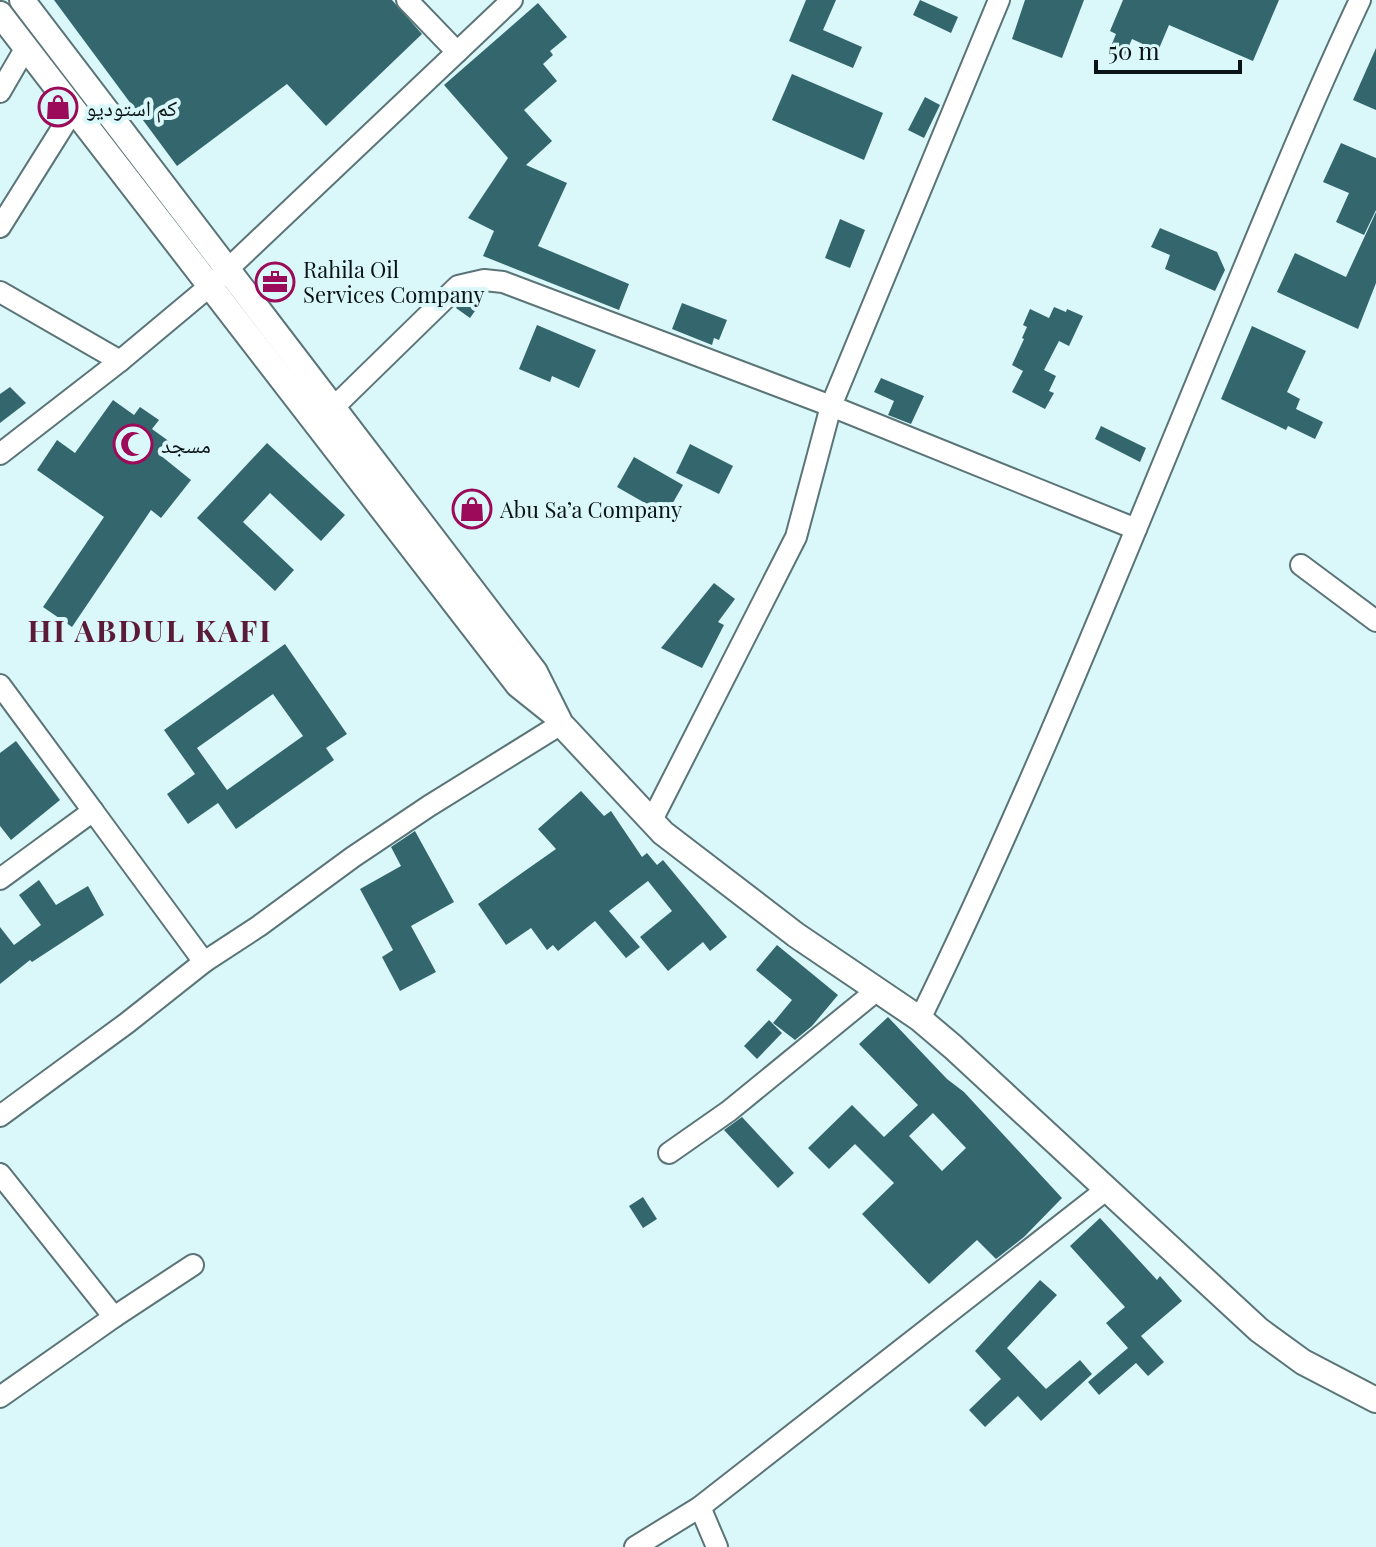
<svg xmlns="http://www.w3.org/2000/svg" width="1376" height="1547" viewBox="0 0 1376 1547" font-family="'Playfair Display','Noto Naskh Arabic',serif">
<rect width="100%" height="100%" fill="#daf7fa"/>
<!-- building -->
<g fill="#34676d" fill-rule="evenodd">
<polygon points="54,0 392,0 422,34 326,126 287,84 177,166"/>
<polygon points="806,0 836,0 823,30 862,47 853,68 789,41"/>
<polygon points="920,0 958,17 951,33 913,15"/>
<polygon points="1025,0 1084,0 1062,58 1012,39"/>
<polygon points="1123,0 1279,0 1253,61 1169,25 1158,51 1132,39 1124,57 1109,51 1116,34 1110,31"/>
<polygon points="538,3 567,37 550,51 553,55 543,64 557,81 524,110 552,141 526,165 567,183 538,246 629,284 619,310 483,256 494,231 468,218 508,158 444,85"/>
<polygon points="1376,48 1376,110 1353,100"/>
<polygon points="792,74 883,113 864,160 772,120"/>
<polygon points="925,97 940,105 924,138 908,130"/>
<polygon points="1341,143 1376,158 1376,210 1364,235 1336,222 1349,193 1323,182"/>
<polygon points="1376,212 1376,283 1358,329 1277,292 1295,253 1346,277"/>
<polygon points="840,219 865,230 850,268 825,258"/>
<polygon points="1160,228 1217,252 1225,270 1215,291 1165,269 1170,255 1151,247"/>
<polygon points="474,296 482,301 470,318 456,308 464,298"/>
<polygon points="682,303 727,320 719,340 714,338 712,345 672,329"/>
<polygon points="1054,307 1066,312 1067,309 1083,316 1069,346 1059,341 1044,370 1056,376 1049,391 1054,393 1045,409 1012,392 1023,371 1012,365 1024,339 1022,338 1027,327 1023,325 1030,309 1049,318"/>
<polygon points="537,325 596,350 579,388 552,376 550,382 519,369"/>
<polygon points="1252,326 1306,351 1287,392 1300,399 1296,409 1323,422 1315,439 1288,426 1286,430 1221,399"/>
<polygon points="881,378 924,396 911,424 888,415 894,401 874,392"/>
<polygon points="10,387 26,403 0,423 0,394"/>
<polygon points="113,400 134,415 140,407 159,420 152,429 170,442 160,455 191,480 161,518 151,510 72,627 43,607 104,517 37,470 57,440 75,453"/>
<polygon points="1101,426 1146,448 1140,462 1095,439"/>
<polygon points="267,443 345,515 321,541 270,493 243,522 294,570 275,591 197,518"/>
<polygon points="690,444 733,466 719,494 676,473"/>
<polygon points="634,457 683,485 666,515 617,487"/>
<polygon points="714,583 735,599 718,622 724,625 702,668 661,648"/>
<path d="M285,644L347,734L326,748L334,760L236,829L218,803L188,824L167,794L195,774L164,730ZM273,694L303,736L227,790L197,748Z"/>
<polygon points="16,741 60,800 11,840 0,826 0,753"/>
<polygon points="581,791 604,816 611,811 642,857 647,853 657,865 663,860 727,937 710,951 703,942 668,971 640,937 672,911 648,881 609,911 640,947 626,958 595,921 558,951 553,945 547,950 531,928 506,945 478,904 556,849 538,829"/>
<polygon points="415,831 454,902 411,926 436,972 400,991 382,957 393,950 360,889 401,866 391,847"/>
<polygon points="39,880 56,905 88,886 104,915 32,962 30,960 0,984 0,927 14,945 41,925 19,895"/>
<polygon points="777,945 838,995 812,1026 795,1040 773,1023 792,1000 756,970"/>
<path d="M888,1017L947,1079L964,1092L1062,1198L1024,1237L996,1259L977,1240L929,1284L862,1214L894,1183L855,1144L829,1169L808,1148L852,1105L884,1137L918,1105L859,1044ZM933,1113L966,1148L942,1171L909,1136Z"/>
<polygon points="769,1020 782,1033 757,1059 744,1046"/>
<polygon points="742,1117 794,1173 778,1188 724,1130"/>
<polygon points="643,1197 657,1219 643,1228 629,1206"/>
<polygon points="1100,1218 1157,1280 1160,1276 1182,1301 1141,1336 1164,1362 1148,1376 1136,1363 1099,1395 1088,1382 1128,1348 1106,1323 1125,1307 1070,1246"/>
<polygon points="1040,1280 1057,1295 1007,1348 1046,1389 1080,1360 1092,1374 1041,1421 1018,1396 985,1427 969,1410 1001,1379 975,1351"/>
</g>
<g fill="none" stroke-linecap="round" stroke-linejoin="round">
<!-- minor casing -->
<g stroke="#5b7477" stroke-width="24">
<g id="minor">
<polyline points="407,0 457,52"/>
<polyline points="0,92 25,49"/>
<polyline points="0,227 74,109"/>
<polyline points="0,292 120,361"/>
<polyline points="334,407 458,286 484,280 503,282 831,406 1136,529"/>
<polyline points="0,454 120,361 211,285 512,0"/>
<polyline points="1301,565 1376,621"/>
<polyline points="0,685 93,811"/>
<polyline points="651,822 796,537 831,406 999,0"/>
<polyline points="0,879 93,811 204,962"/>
<path d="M920,1019C1032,790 1126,552 1224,316C1268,210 1311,104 1360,0"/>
<polyline points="0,1116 127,1023 204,962 259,926 353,857 429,806 561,724"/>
<polyline points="669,1153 729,1111 876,991"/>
<polyline points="0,1174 114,1317"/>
<polyline points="0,1397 114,1317 193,1265"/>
<polyline points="700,1507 717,1547"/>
<polyline points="635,1547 700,1507 1107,1189"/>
</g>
</g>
<!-- tertiary casing -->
<g stroke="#5b7477" stroke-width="28">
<g id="tertiary">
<polyline points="22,0 535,672 561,724 663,833 796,935 920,1019 953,1047 1259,1330 1303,1362 1376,1400"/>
<polyline points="0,14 518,685 553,713"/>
</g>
</g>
<!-- minor -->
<use href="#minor" stroke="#fff" stroke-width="20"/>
<!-- tertiary -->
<use href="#tertiary" stroke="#fff" stroke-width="24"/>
</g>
<!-- icons -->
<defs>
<g id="shop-ring" transform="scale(2)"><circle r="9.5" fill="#daf7fa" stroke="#9c0b59" stroke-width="1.5"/><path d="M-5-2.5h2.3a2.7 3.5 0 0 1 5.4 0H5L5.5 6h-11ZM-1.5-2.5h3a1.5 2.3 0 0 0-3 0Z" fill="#9c0b59"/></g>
<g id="office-ring" transform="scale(2)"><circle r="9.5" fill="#daf7fa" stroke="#9c0b59" stroke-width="1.5"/><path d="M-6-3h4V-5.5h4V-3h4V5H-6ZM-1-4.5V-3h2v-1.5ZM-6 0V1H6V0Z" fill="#9c0b59"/></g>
<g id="mosque-ring" transform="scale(2)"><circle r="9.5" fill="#daf7fa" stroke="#9c0b59" stroke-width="1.5"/><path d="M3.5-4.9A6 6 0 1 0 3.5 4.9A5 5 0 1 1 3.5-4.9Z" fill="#9c0b59"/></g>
</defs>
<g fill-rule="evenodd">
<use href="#shop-ring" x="58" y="107"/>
<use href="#office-ring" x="275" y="282"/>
<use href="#mosque-ring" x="133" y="444"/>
<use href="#shop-ring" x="472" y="509"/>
</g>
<g text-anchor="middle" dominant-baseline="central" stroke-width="8" stroke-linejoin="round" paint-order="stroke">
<!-- poi labels -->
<g font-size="22" fill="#0a1416" stroke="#daf7fa" text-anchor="start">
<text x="86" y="107">كم استوديو</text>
<text x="303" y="269">Rahila Oil<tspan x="303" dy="25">Services Company</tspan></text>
<text x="161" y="444">مسجد</text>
<text x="500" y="509">Abu Sa’a Company</text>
</g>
<!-- district labels -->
<g font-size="30" font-weight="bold" letter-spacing="2" fill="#5b1a37" stroke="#daf7fa">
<text x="150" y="630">HI ABDUL KAFI</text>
</g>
</g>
<!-- scale -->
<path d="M1096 60v12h144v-12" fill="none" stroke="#0a1416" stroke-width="4"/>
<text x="1108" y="60" font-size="24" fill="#0a1416" stroke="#daf7fa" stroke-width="6" paint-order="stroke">50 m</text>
</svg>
